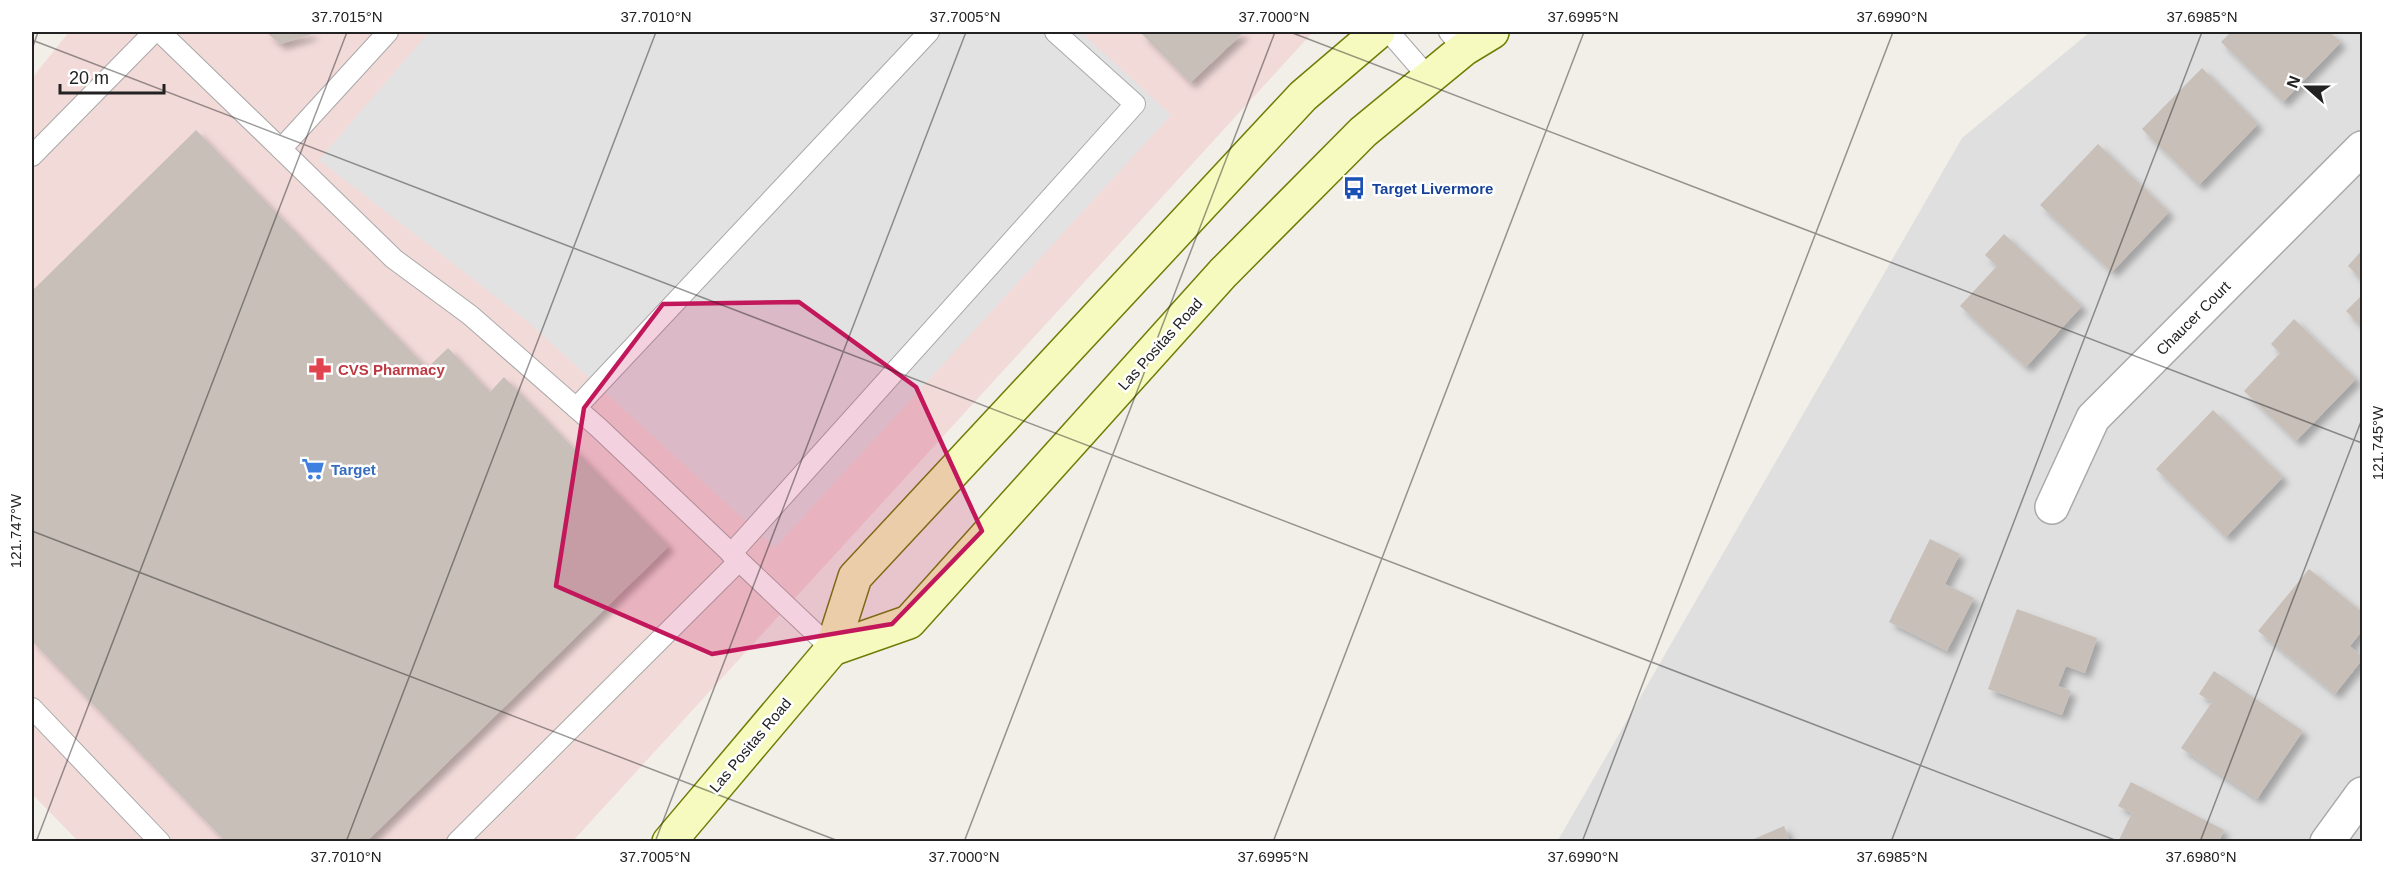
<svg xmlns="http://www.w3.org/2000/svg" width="2394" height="873" viewBox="0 0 2394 873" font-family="Helvetica,sans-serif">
<defs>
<filter id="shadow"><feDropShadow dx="5.5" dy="5.5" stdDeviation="3" flood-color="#0004"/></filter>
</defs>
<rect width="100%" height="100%" fill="#f2efe9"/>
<!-- residential -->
<polygon fill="#e0dfdf" points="2090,32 2362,32 2362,841 1557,842 1962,138"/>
<!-- commercial -->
<polygon fill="#f2dad9" points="69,32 1313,32 572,842 78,841 32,794 32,78"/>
<!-- parking -->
<polygon fill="#e2e2e2" points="429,32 1081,32 1171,115 775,548 526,320 319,160"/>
<!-- building -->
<g fill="#c7bfb8" filter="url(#shadow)">
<polygon points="266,32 313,32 310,35 280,44"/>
<polygon points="1140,32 1244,32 1190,83"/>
<polygon points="2231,32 2330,32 2341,42 2283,102 2221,42"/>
<polygon points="2202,68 2258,124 2199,185 2142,129"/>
<polygon points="196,130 427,368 448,348 490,392 504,377 669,546 366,842 226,842 32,641 32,291"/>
<polygon points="2098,144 2169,212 2112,272 2040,205"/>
<polygon points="2004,234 2082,306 2026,367 1960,306 1997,266 1985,255"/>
<polygon points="2362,250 2362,280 2348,266"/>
<polygon points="2362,295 2362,327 2346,311"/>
<polygon points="2294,319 2356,379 2296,441 2244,391 2280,353 2271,344"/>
<polygon points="2213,410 2283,477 2226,537 2156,469"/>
<polygon points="1930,539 1960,554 1945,584 1974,598 1947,651 1889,622"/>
<polygon points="2309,569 2362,612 2362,631 2350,646 2362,657 2362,660 2335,694 2258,631"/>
<polygon points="2017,609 2097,638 2085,673 2066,666 2058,686 2071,691 2062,715 1988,689"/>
<polygon points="2214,671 2303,731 2257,799 2181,748 2212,702 2199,694"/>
<polygon points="2131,782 2224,830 2219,842 2118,842 2132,813 2118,806"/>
<polygon points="1784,826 1790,842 1747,842"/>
</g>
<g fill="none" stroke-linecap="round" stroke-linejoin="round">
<!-- lane casing -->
<g stroke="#a9a9a9" stroke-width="22">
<g id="lane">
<polyline points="160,32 281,149"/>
<polyline points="388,32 281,149 394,259 470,315 599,428 832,649"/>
<polyline points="1389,32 1429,78"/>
<polyline points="1449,32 1464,49"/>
<polyline points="32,156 154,32"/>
<polyline points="576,408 929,32"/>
<polyline points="731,554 1135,104 1055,32"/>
<polyline points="32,708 160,842"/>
<polyline points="457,842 739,561"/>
</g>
</g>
<!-- street casing -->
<g stroke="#a9a9a9" stroke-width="36">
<g id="street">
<polyline points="2052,507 2093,418 2362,148"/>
<polyline points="2327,842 2362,794"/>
</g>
</g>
<!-- secondary casing -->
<g stroke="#707d05" stroke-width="36">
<g id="secondary">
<polyline points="832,649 909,622 1223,273 1363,132 1464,49 1492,32"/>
<polyline points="669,842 832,649 855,577 1303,96 1378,32"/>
</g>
</g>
<!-- lane -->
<use href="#lane" stroke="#fff" stroke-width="20"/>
<!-- street -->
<use href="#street" stroke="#fff" stroke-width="33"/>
<!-- secondary -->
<use href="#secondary" stroke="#f7fabf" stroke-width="33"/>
</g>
<!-- marked area -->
<path fill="#c2185b" fill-opacity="0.2" stroke="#c2185b" stroke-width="4.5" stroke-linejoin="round" d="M799,302L916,387L982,531L892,624L712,654L556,586L584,408L663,304Z"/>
<!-- ticks -->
<path fill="none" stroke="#222" stroke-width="1.5" stroke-opacity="0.45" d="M1290,32L2362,443M32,40L2120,842M32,49L38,32M32,531L841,842M36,842L347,32M346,842L656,32M655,842L966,32M964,842L1275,32M1273,842L1584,32M1582,842L1893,32M1891,842L2202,32M2200,842L2362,419"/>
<!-- icons -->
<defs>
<g id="bus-bare" transform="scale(1.8)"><path d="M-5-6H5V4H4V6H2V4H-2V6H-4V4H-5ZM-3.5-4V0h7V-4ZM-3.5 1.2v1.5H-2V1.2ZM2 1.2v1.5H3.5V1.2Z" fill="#1a4fb4" stroke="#fff" stroke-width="2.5" paint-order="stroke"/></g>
<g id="pharmacy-bare" transform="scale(1.8)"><path d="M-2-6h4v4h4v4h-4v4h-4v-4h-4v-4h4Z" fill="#e0444e" stroke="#fff" stroke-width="2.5" paint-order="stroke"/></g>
<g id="supermarket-bare" transform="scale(1.8)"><path d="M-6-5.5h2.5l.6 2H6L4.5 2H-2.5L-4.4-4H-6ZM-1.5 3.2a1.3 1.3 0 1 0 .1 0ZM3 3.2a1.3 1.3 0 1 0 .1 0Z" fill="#3f7fe0" stroke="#fff" stroke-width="2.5" paint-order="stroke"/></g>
</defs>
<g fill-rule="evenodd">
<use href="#bus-bare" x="1354" y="188"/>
<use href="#pharmacy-bare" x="320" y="369"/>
<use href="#supermarket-bare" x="313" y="469"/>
</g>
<g text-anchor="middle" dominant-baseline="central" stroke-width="5" stroke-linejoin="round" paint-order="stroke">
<!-- transit labels -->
<g font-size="15" font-weight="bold" fill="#164399" stroke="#fff" text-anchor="start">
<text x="1372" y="188">Target Livermore</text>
</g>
<!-- street labels -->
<g font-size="15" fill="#222" stroke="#fff">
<text transform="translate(2193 318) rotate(-45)">Chaucer Court</text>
<text transform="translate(1160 344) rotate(-48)">Las Positas Road</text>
<text transform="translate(750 745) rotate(-50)">Las Positas Road</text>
</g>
<!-- health labels -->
<g font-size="15" font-weight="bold" fill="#be3a42" stroke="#fff" text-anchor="start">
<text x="338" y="369">CVS Pharmacy</text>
</g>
<!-- shop labels -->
<g font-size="15" font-weight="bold" fill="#366cbe" stroke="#fff" text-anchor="start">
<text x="331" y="469">Target</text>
</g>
</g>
<!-- border -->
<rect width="2394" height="873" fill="none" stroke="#ffffff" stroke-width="66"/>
<!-- north arrow -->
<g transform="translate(2307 87) rotate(291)" stroke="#ffffff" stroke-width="4.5" paint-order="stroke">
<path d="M0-4.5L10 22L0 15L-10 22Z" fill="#222222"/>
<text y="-9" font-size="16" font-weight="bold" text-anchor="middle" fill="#222222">N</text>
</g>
<!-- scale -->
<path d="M60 84v9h104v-9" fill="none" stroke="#222222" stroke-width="3"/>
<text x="69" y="84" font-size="18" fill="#222222" stroke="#ffffff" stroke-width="4.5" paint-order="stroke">20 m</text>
<rect x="33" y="33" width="2328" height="807" fill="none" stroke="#222" stroke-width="2"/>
<g font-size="15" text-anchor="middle" fill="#222">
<text x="347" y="22">37.7015°N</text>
<text x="656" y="22">37.7010°N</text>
<text x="965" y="22">37.7005°N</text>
<text x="1274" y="22">37.7000°N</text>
<text x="1583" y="22">37.6995°N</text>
<text x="1892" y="22">37.6990°N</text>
<text x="2202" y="22">37.6985°N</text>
<text transform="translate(2378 443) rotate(-90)" y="5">121.745°W</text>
<text transform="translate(16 531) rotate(-90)" y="5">121.747°W</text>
<text x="346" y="862">37.7010°N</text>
<text x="655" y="862">37.7005°N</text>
<text x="964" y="862">37.7000°N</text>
<text x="1273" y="862">37.6995°N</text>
<text x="1583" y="862">37.6990°N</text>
<text x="1892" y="862">37.6985°N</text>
<text x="2201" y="862">37.6980°N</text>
</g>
</svg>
